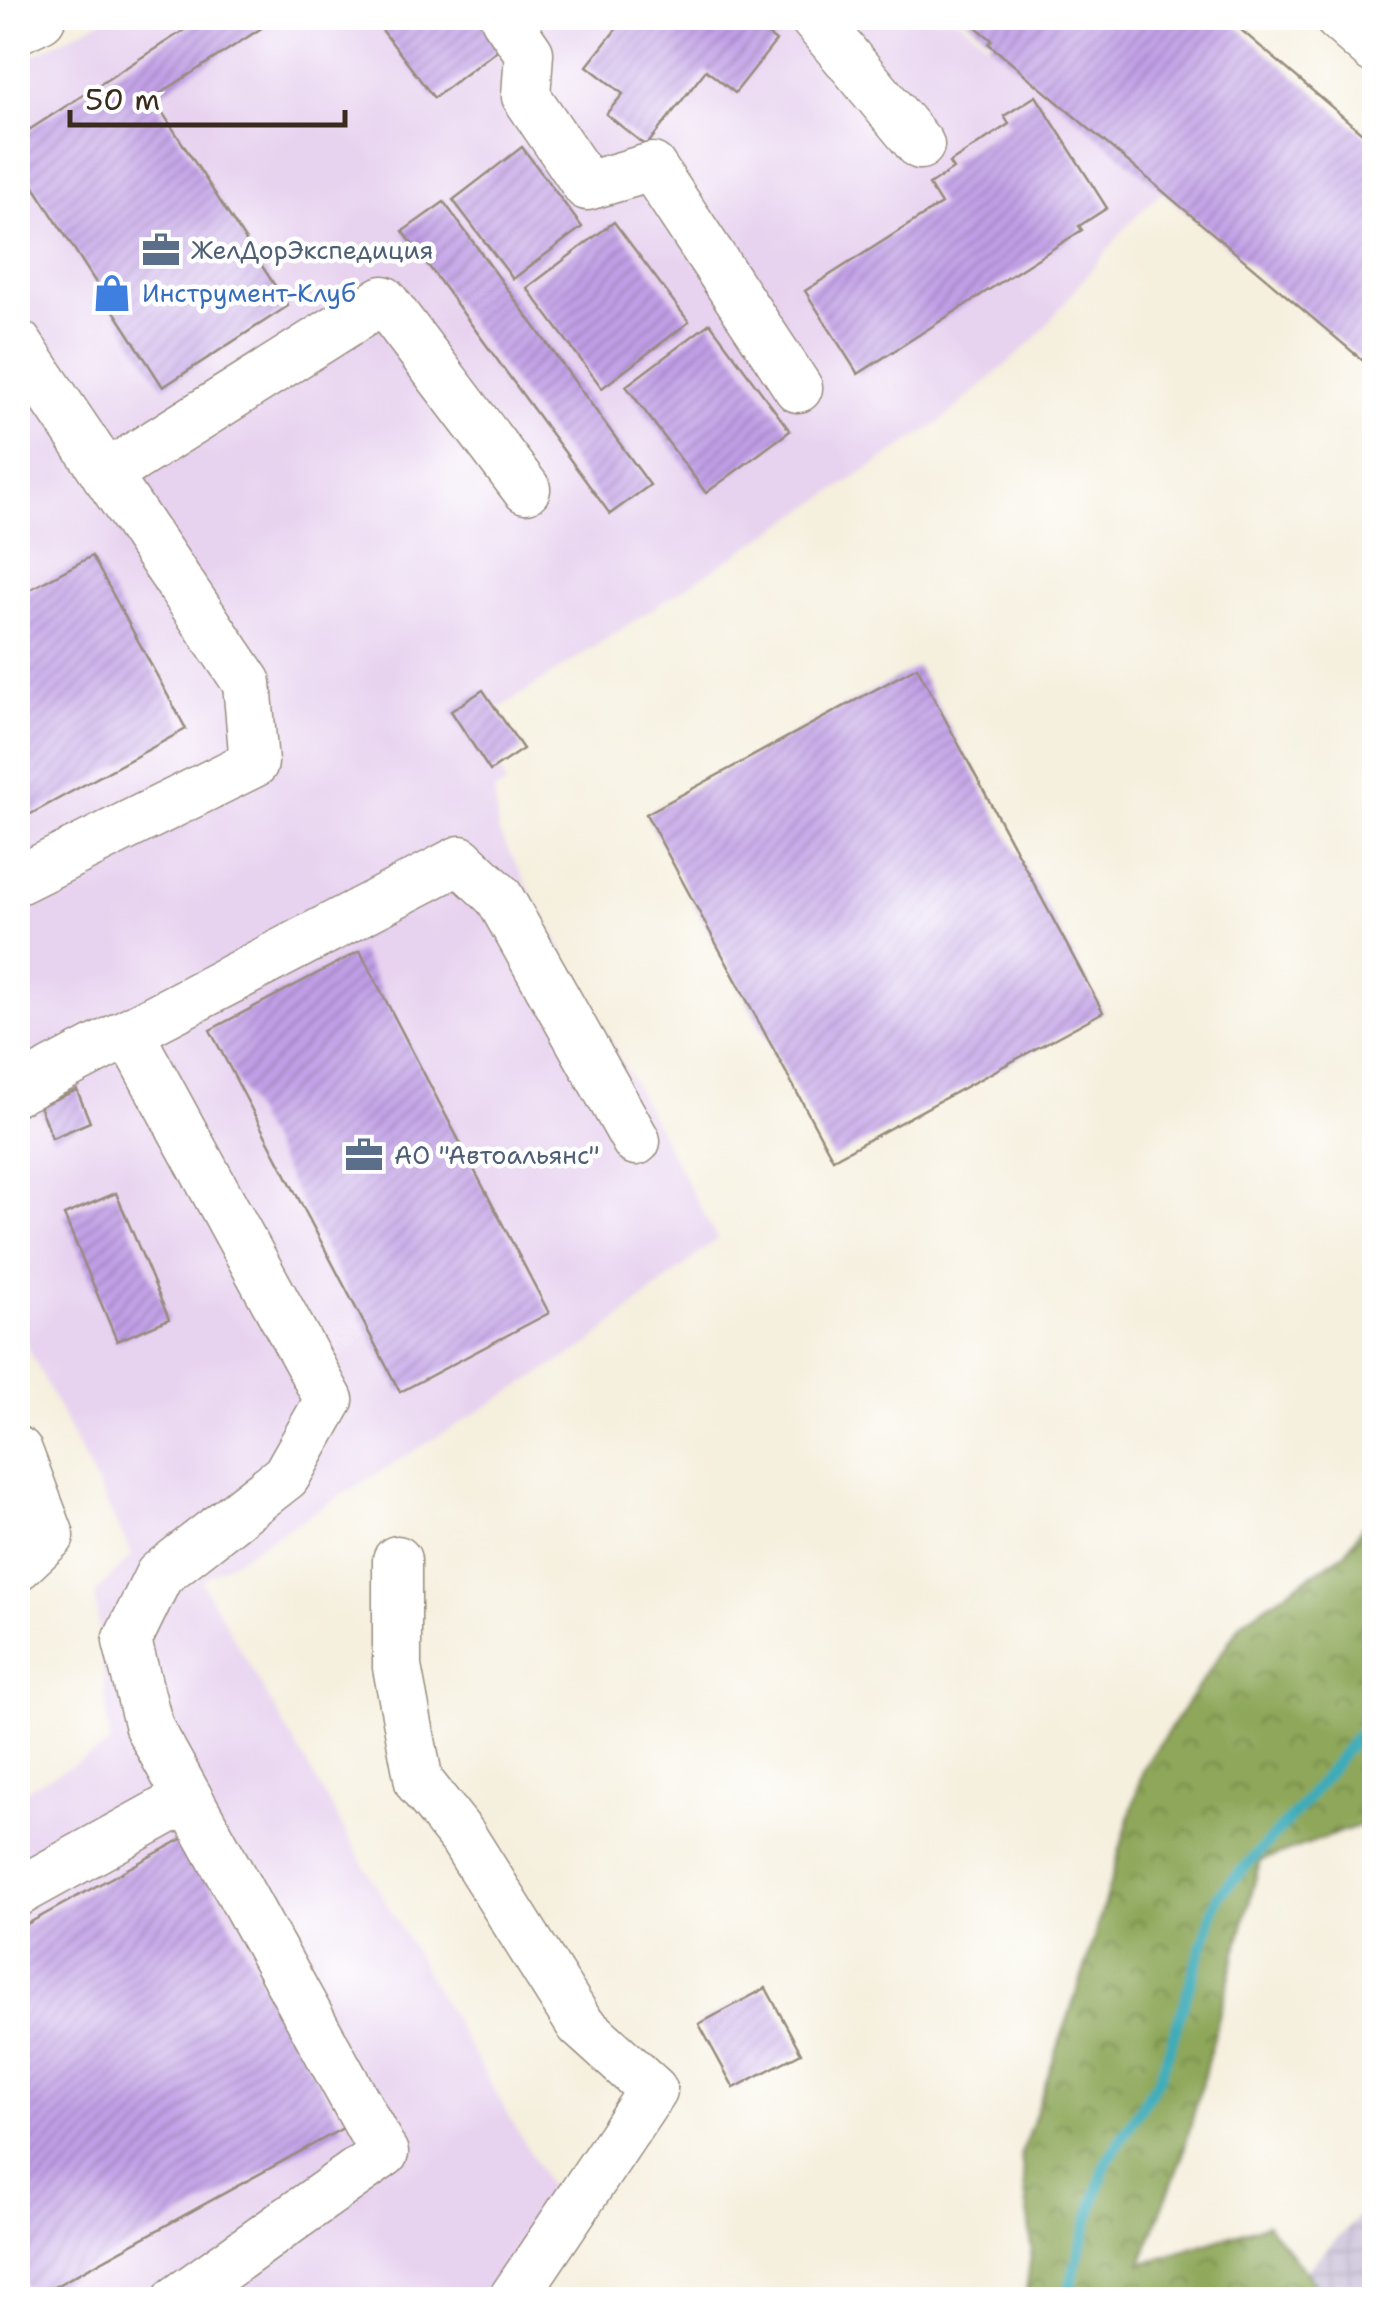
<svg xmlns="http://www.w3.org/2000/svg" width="1392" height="2317" viewBox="0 0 1392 2317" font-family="'Shantell Sans',sans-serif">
<defs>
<pattern id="industrial-grid" width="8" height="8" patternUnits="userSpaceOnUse" patternTransform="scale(2.5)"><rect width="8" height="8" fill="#c8bfd8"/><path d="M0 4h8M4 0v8" fill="none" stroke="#ada4b9"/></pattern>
<pattern id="forest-crowns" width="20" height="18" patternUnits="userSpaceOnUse" patternTransform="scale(2.5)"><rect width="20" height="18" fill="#8ea75a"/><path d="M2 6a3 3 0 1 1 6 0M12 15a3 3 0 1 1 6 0" fill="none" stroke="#75884a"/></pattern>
<pattern id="building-hatch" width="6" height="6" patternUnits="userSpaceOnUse" patternTransform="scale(2.5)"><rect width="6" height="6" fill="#c19fe7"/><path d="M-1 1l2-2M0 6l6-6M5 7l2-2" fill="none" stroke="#9e82bb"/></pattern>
</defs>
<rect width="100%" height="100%" fill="#fff"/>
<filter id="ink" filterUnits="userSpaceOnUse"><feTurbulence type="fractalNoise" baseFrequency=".01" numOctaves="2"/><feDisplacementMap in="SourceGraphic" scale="20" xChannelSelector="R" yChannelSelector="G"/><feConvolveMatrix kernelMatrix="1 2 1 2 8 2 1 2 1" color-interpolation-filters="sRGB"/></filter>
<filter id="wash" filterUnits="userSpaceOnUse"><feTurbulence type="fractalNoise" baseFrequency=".0048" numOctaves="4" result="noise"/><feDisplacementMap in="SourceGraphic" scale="40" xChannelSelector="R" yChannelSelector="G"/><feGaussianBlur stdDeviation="2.25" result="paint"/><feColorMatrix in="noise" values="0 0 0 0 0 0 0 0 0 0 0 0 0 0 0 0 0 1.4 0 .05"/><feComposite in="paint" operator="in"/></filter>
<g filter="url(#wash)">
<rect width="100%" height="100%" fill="#f5efdd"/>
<!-- built -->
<polygon fill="#e7d2ef" points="106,18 957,18 1162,190 1128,225 1034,340 939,423 497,710 523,749 499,765 506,786 494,791 498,831 717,1239 586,1346 201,1581 552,2191 489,2299 18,2299 18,1794 110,1745 95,1594 132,1555 18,1327 18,63"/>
<!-- industrial -->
<polygon fill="url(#industrial-grid)" points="1374,2201 1374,2299 1304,2300 1317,2287 1304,2272"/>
<!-- forest -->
<polygon fill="url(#forest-crowns)" stroke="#64683c" stroke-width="2.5" points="1374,1509 1374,1820 1260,1861 1183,2154 1141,2264 1267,2224 1318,2287 1304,2300 1025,2299 1032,2248 1021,2155 1086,1966 1144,1767 1243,1621 1346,1552"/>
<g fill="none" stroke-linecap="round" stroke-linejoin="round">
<!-- stream -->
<polyline stroke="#3dacba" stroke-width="11" points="1067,2300 1078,2255 1106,2163 1161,2075 1218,1896 1300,1808 1374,1714"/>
</g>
<g id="blocks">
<!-- building -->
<g fill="url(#building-hatch)">
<polygon points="203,18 277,18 153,98 288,306 163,387 29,179 18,186 18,137"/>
<polygon points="373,18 492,18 509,41 434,98"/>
<polygon points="625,18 745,18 776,41 735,93 706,70 646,146 606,114 623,94 587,66"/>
<polygon points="965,18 1227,18 1374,143 1374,370 989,44 992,40"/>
<polygon points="1036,96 1107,208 1079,226 1082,230 858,374 805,291 941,204 929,185 953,169 949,163 1009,124 1004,116"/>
<polygon points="522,147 582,227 513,279 453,200"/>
<polygon points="444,202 650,485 610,514 403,231"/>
<polygon points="614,222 689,322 602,388 527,288"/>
<polygon points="710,323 790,431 706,493 626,386"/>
<polygon points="92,556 186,729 18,821 18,596"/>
<polygon points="917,667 1103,1012 833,1159 646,814"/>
<polygon points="483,690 523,749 490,771 451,711"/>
<polygon points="360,951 549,1313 400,1392 210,1030"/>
<polygon points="77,1090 90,1122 52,1138 39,1106"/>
<polygon points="116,1193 169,1319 117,1341 64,1215"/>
<polygon points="184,1838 343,2128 32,2299 18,2272 18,1929"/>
<polygon points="766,1988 801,2053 734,2088 699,2024"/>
</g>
</g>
</g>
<g filter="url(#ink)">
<use href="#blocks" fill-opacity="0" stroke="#988c7e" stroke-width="2.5"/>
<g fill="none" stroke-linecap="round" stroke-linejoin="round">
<!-- minor casing -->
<g stroke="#988c7e" stroke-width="51">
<g id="minor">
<polyline points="505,18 529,53 526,96 587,186 652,167 798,388"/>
<polyline points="814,18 920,145"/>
<polyline points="1339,18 1374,49"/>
<polyline points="18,29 41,18"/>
<polyline points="18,344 247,683 254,763 18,880"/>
<polyline points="106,475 383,300 526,489"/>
<polyline points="129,1033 329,1400 286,1476 159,1575 127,1641 149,1727 384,2153 177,2300"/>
<polyline points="18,1090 460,860 499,897 636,1141"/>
<polyline points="18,1451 50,1536 18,1566"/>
<polyline points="397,1560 397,1667 419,1782 462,1836 580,2024 653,2090 512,2300"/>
<polyline points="18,1892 188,1798"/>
</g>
</g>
<!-- minor -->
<use href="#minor" stroke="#fff" stroke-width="48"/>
</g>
</g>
<!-- icons -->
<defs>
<g id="office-bare" transform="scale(3)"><path d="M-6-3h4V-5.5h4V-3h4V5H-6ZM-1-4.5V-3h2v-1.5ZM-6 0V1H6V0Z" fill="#5c6f8a" stroke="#fff" stroke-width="2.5" paint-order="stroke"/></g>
<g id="shop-bare" transform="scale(3)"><path d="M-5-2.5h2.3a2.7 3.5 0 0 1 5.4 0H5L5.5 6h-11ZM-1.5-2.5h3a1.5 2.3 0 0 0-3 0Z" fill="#3f7fe0" stroke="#fff" stroke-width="2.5" paint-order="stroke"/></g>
</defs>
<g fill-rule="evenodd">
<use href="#office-bare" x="161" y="250"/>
<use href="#shop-bare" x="112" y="293"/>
<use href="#office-bare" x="364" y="1155"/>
</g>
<g text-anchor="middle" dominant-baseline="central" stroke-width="9" stroke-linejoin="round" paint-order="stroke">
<!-- service labels -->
<g font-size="25" fill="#4e5e75" stroke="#fff" text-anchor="start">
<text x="191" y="250">ЖелДорЭкспедиция</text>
<text x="394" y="1155">АО "Автоальянс"</text>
</g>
<!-- shop labels -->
<g font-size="25" fill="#366cbe" stroke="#fff" text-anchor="start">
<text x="142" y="293">Инструмент-Клуб</text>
</g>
</g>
<!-- margin -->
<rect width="1392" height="2317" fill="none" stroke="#fff" stroke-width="60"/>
<!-- scale -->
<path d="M70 110v15h275v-15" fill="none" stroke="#3b2a1e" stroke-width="5"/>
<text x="85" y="110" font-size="30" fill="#3b2a1e" stroke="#ffffff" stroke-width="8" paint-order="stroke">50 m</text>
</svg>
